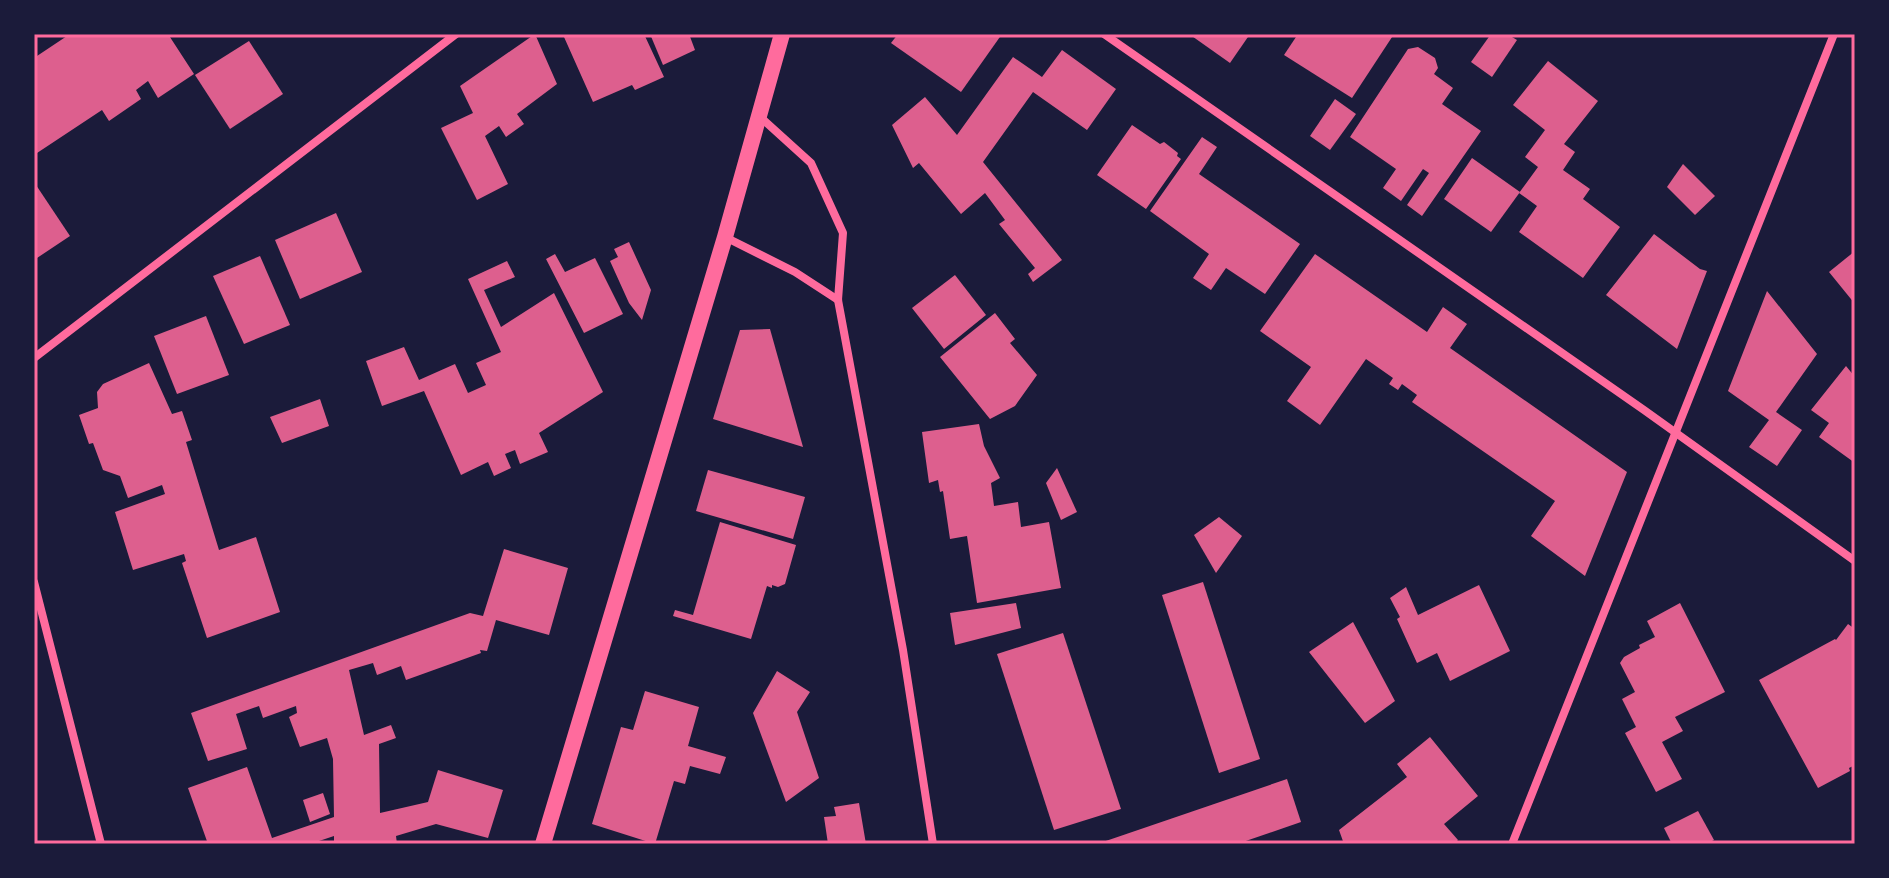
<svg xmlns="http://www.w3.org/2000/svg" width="1889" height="878" viewBox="0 0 1889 878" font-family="'Exo 2',sans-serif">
<rect width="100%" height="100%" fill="#1b1b3a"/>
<!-- building -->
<g fill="#dd5f8e">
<polygon points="70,34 168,34 194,74 158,98 148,81 136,90 141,99 109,121 102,110 34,155 34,58"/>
<polygon points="535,34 557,84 517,114 524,124 506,137 499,126 485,136 508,184 477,200 441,128 473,113 460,86"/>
<polygon points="571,34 644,34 664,77 635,90 632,85 593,102 564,37"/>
<polygon points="650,34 689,34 695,50 663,65"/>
<polygon points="898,34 1002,34 961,92 891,43"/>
<polygon points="1189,34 1250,34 1230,63"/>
<polygon points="1298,34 1394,34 1352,98 1284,55"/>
<polygon points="1491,34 1507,34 1517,40 1492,77 1471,62"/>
<polygon points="249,41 283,94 230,129 195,75"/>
<polygon points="1418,47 1435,58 1438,68 1434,74 1453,88 1442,104 1481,131 1422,216 1407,205 1429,173 1423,169 1401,201 1383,188 1396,169 1350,137 1408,49"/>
<polygon points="1062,50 1116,89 1087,130 1033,92 983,162 1062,260 1033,282 1028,274 1035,268 999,224 1005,220 985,193 961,214 919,163 913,168 892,125 925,97 957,135 1013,57 1042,77"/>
<polygon points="1548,61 1598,101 1564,144 1575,152 1563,170 1590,189 1583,199 1620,227 1583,278 1519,232 1537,206 1519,193 1538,167 1525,157 1545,130 1513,105"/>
<polygon points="1335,99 1356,114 1330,150 1310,136"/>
<polygon points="1132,125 1160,144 1164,142 1178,153 1177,156 1181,159 1146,209 1097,175"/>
<polygon points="1202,137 1217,147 1199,174 1300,244 1265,294 1226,268 1211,290 1193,278 1209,254 1150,211"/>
<polygon points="1472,158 1520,192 1491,232 1444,199"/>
<polygon points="1683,164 1715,196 1695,215 1667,187"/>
<polygon points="34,182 70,236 34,260"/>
<polygon points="336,213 362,272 300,299 275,240"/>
<polygon points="1654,234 1700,269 1707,271 1677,349 1606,295"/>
<polygon points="629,242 651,290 642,320 629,303 610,261 618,257 614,249"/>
<polygon points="1855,251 1855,304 1829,272"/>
<polygon points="555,254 565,272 595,258 623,314 584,333 546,259"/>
<polygon points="1315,254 1427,332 1443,307 1467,324 1450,348 1627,472 1585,576 1531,536 1555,501 1412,402 1417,395 1402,384 1398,390 1389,384 1393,378 1366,359 1320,425 1287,401 1311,367 1260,331"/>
<polygon points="260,256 290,325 244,344 213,276"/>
<polygon points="507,261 515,277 484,290 501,327 554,293 603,392 539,433 548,452 520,464 515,450 505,454 511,468 494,476 488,462 461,475 424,391 382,406 366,361 404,347 419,380 455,364 468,393 486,385 476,363 501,352 468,279"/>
<polygon points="955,275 986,315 944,349 912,308"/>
<polygon points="1767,291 1817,354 1776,412 1802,430 1777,466 1749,447 1769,420 1728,391"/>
<polygon points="995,313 1015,339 1010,343 1037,375 1015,406 990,419 940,357"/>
<polygon points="206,316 229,375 177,394 154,336"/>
<polygon points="770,329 803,447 713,419 740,330"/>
<polygon points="149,363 172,414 182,411 192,440 186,442 219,550 256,537 280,612 207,638 182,563 186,561 184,554 133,570 115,512 165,494 162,485 128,498 120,476 103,470 93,443 89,444 79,415 98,408 97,392 103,384"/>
<polygon points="1846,366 1855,377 1855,463 1819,437 1829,423 1811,410"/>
<polygon points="320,399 329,426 282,443 270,417"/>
<polygon points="979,424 984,446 1000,478 991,483 994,506 1018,502 1021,527 1049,522 1061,588 977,603 967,536 950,539 943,491 940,492 938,480 929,483 922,432"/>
<polygon points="1057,468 1077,512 1061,520 1046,483"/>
<polygon points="708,470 805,497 793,539 696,511"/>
<polygon points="1219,517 1242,536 1216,573 1194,535"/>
<polygon points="720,522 796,545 785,584 778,587 772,585 772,588 767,586 751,639 673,616 675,610 693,615"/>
<polygon points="504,549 568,568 549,635 496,620 487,651 480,650 481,653 406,680 401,666 377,675 373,663 349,670 364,735 391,725 396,738 379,744 380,813 428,802 438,770 503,790 488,838 436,824 396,836 397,844 334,844 334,836 310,844 208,844 188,788 247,767 272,838 334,817 333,759 327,738 300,747 289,717 297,713 296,706 263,718 259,706 236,714 247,749 208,761 191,713 470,613 483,616"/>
<polygon points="1203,582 1260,759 1219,773 1162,595"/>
<polygon points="1479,585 1510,651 1450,681 1437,653 1417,663 1397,619 1400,617 1390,598 1406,587 1418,615"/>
<polygon points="1016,603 1021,628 955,645 950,613"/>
<polygon points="1680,603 1725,692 1675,717 1683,731 1662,742 1682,779 1656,792 1625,733 1636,727 1622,699 1635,692 1620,663 1624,657 1640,648 1639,645 1655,637 1647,621"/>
<polygon points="1353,622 1395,701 1365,723 1309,652"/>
<polygon points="1848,624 1855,629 1855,765 1849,768 1850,771 1818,788 1759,680 1835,639 1836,640"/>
<polygon points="1063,633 1121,809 1054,830 997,654"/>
<polygon points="777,671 810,692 797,712 819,778 786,802 753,713"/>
<polygon points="645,691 699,707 688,746 726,757 720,774 690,766 685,784 674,781 655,844 592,824 621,727 633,730"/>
<polygon points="1430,737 1478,796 1444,824 1458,840 1454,844 1344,844 1339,830 1407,777 1397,764"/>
<polygon points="1287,779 1301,822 1237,844 1097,844"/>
<polygon points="323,793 330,814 310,822 303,800"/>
<polygon points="859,803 866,844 828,844 824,817 836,816 834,807"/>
<polygon points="1698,811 1714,840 1706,844 1672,844 1664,828"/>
</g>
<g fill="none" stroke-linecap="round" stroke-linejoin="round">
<!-- minor -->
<g stroke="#ff6b9d" stroke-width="8">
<polyline points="1104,34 1644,410 1855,561"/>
<polyline points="759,116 811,163 843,233 838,300 903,650 933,844"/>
<polyline points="725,237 795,272 838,300"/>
<polyline points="34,358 456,34"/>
<polyline points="34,582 101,844"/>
<polyline points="1512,844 1834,34"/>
</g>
<!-- secondary -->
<polyline stroke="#ff6b9d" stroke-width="16" points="543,844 725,237 782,34"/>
</g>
<!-- border -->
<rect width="1889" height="878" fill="none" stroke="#1b1b3a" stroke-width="72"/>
<rect x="36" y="36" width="1817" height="806" fill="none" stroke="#ff6b9d" stroke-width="3"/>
</svg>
